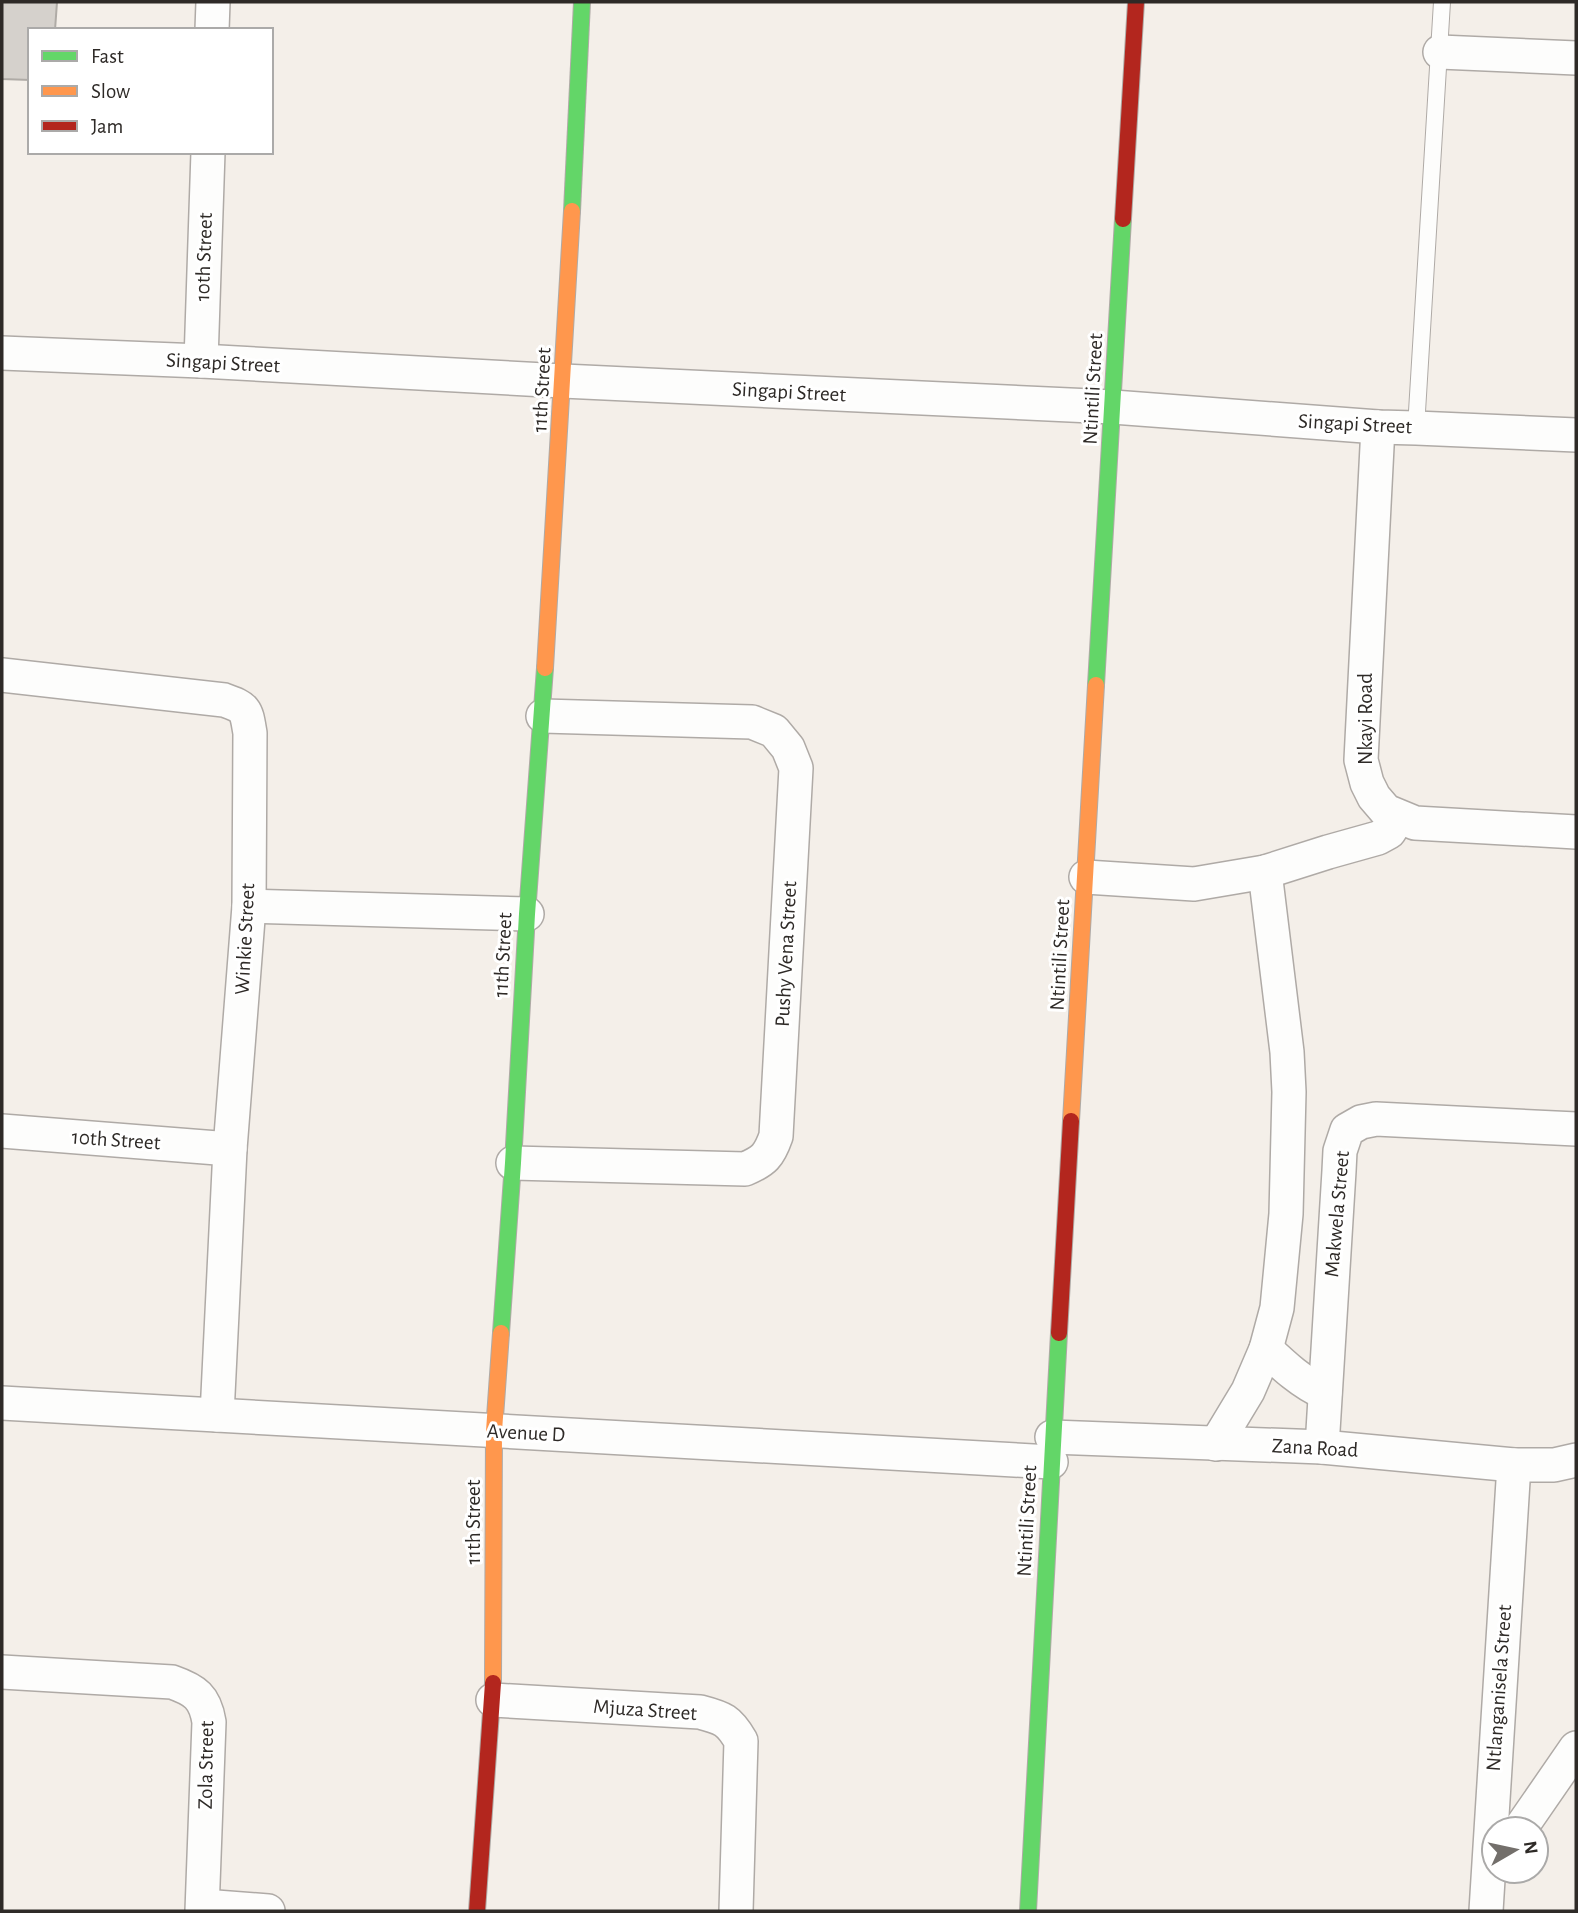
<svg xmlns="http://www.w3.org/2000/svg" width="1578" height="1913" viewBox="0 0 1578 1913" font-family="'Alegreya Sans',sans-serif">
<rect width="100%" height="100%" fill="#f4efe9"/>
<!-- building -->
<polygon fill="#d5d1cc" stroke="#afaba6" stroke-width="2" points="2,2 57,2 55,30 30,30 30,80 2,79"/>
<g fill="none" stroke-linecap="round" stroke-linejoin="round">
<!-- lane casing -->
<g stroke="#afaaa6" stroke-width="18">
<polyline id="lane" points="1416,428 1442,2"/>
</g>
<!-- street casing -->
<g stroke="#afaaa6" stroke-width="36">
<g id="street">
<polyline points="212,30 213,2"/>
<polyline points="1440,52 1576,58"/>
<polyline points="2,353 201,361 563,381 1113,407 1378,427 1416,428 1576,435"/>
<polyline points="201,361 208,152"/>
<polyline points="1378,427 1361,760 1367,783 1374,797 1386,811 1415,823 1576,832"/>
<path d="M2,675L224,700C247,708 246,710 250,733L249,906L230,1149L217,1415"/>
<polyline points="1086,877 1194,884 1265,872 1328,852 1378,838 1389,832 1398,818"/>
<polyline points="249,906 527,914"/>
<polyline points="2,1131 230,1149"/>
<path d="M513,1163L745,1169C764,1161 769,1156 776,1136L796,768L788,748L774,731L752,722L543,716"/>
<path d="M1266,1349C1284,1366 1302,1383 1325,1393"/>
<polyline points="2,1403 1051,1462"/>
<polyline points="1052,1437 1322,1447 1514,1465 1554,1465 1576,1460"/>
<polyline points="1216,1444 1248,1391 1266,1349 1277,1308 1286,1214 1289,1092 1287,1052 1265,872"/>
<polyline points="1322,1447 1339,1171 1340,1151 1347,1130 1361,1122 1376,1119 1576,1129"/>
<path d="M2,1672L172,1682C195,1690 205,1697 209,1722L202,1911"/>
<path d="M493,1700L700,1712C723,1718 729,1720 741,1741L736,1911"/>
<polyline points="1520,1829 1576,1748"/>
<polyline points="203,1906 268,1911"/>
<polyline points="1486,1911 1514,1465"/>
</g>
</g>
<!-- fast casing -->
<g stroke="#afaaa6" stroke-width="18">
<g id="fast">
<polyline points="572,211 582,2"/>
<polyline points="1096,685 1123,219"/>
<polyline points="501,1333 513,1163 527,914 545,668"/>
<polyline points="1028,1911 1059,1333"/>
</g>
</g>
<!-- slow casing -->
<g stroke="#afaaa6" stroke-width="18">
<g id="slow">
<polyline points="545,668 572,211"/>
<polyline points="1071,1121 1096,685"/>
<polyline points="493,1683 494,1431 501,1333"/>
</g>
</g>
<!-- jam casing -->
<g stroke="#afaaa6" stroke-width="18">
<g id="jam">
<polyline points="1123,219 1136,2"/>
<polyline points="1059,1333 1071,1121"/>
<polyline points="477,1911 493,1683"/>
</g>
</g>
<!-- lane -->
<use href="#lane" stroke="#fdfdfc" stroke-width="16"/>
<!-- street -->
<use href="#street" stroke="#fdfdfc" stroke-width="33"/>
<!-- fast -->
<use href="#fast" stroke="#63d668" stroke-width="16"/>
<!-- slow -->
<use href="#slow" stroke="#ff974d" stroke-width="16"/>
<!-- jam -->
<use href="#jam" stroke="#b3261e" stroke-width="16"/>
</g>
<g text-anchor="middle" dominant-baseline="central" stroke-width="6" stroke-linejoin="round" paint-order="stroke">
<!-- street labels -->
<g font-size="21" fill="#2e2a27" stroke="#fff">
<text transform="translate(204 257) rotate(-88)">10th Street</text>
<text transform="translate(223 363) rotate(3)">Singapi Street</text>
<text transform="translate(1093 389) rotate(-87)">Ntintili Street</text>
<text transform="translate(542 390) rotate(-87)">11th Street</text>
<text transform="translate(789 392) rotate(3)">Singapi Street</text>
<text transform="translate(1355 424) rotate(3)">Singapi Street</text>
<text transform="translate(1365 719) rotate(-90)">Nkayi Road</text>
<text transform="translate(245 939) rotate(-87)">Winkie Street</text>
<text transform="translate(786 954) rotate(-87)">Pushy Vena Street</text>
<text transform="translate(503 955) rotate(-87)">11th Street</text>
<text transform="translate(1060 955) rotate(-87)">Ntintili Street</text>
<text transform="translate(116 1140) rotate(4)">10th Street</text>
<text transform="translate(1337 1214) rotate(-85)">Makwela Street</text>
<text transform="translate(526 1433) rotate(3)">Avenue D</text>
<text transform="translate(1315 1448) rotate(3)">Zana Road</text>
<text transform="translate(1027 1521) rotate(-87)">Ntintili Street</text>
<text transform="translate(473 1522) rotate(-90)">11th Street</text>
<text transform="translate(1499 1688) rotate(-86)">Ntlanganisela Street</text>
<text transform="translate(645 1710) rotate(4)">Mjuza Street</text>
<text transform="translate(206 1765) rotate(-89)">Zola Street</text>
</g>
</g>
<!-- border -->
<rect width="1578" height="1913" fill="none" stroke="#2e2a27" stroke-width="7"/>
<!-- legend -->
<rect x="28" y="28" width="245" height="126" fill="#ffffff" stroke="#abaaa9" stroke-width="2"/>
<rect x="42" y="51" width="35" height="10" fill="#63d668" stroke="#abaaa9" stroke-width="2"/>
<text x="91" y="63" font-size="21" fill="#2e2a27">Fast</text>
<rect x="42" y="86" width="35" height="10" fill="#ff974d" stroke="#abaaa9" stroke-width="2"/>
<text x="91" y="98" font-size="21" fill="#2e2a27">Slow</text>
<rect x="42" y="121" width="35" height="10" fill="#b3261e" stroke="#abaaa9" stroke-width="2"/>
<text x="91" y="133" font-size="21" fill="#2e2a27">Jam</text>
<!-- north arrow -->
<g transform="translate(1515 1850) rotate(81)"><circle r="33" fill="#ffffff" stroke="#abaaa9" stroke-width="2"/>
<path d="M0-5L12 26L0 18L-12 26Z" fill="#736f6b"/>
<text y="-10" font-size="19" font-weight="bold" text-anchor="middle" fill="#2e2a27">N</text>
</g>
</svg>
